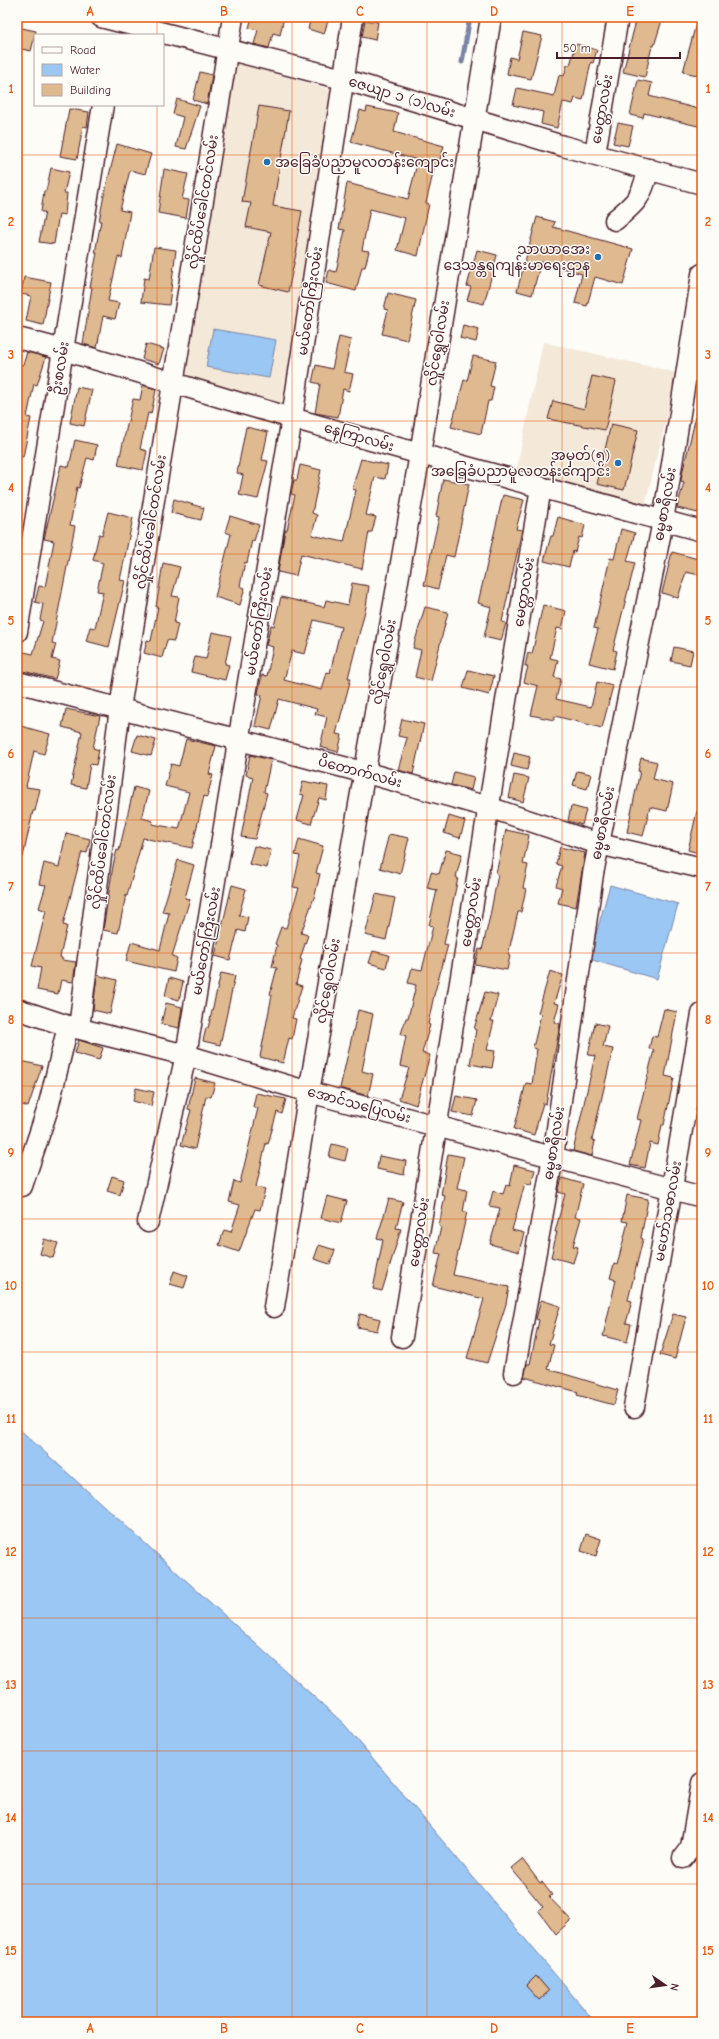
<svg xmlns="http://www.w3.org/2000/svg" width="719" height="2039" viewBox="0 0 719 2039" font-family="'Comic Neue','Noto Sans Myanmar',sans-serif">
<rect width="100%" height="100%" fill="#fdfcf7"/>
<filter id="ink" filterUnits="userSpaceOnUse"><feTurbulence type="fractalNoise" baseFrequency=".025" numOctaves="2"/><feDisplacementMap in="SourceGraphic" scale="8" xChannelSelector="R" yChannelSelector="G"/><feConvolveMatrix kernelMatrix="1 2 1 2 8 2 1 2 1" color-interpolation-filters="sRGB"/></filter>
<g filter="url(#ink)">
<!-- built -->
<g fill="#f4e8d8">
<polygon points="234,62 336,91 290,407 178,380"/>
<polygon points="543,342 678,373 645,504 516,471"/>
</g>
<!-- water -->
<g fill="#9ac7f4" stroke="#7a84a4">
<polygon points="213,329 276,340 269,378 206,367"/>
<polygon points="610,885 678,904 657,979 589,959"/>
<polygon points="17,1427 344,1724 595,2022 17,2022"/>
</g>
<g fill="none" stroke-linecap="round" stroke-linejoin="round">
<!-- stream -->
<polyline stroke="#7a84a4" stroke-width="5" points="462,62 470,17"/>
</g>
<!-- building -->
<g fill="#dfba90" stroke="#4a1f2b" fill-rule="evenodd">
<polygon points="252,17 284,17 280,35 273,33 269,48 254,44 258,30 249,28"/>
<polygon points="311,17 329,17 324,34 308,29"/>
<polygon points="637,17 663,17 654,46 652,46 645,77 623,72"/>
<polygon points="365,20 378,22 375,40 362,37"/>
<polygon points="697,20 702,20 702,76 683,72"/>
<polygon points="17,27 36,31 31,51 17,48"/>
<polygon points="523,32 542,36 531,79 507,74 510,57 517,59"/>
<polygon points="576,44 597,50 593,63 591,62 583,100 575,98 573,104 563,102 557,128 541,124 543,112 513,105 517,88 554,96 559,75 564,76 567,65 570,65"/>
<polygon points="200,72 212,75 207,104 193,100"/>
<polygon points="638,80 652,83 649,96 702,110 702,127 644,113 643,118 630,115"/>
<polygon points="177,99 200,106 186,149 176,147 183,117 173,114"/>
<polygon points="259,106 289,111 273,206 302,211 296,243 298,244 288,292 259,285 271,232 246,227 251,203 242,202"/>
<polygon points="367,107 398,113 394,132 444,146 438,166 435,165 426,203 429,204 418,256 397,250 405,218 370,209 362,250 369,251 365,267 362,267 356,291 326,283 329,270 336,272 345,230 339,229 347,183 408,199 418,160 351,142 360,110 366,112"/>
<polygon points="69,109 89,112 87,127 83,126 77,159 60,156"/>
<polygon points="618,123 633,126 628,146 613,143"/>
<polygon points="117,144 151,154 145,174 130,170 120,210 130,212 122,258 118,257 108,301 119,303 115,319 103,316 97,348 83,344 92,287 90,287 97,253 95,253 101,221 99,221 104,195"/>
<polygon points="51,168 69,172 64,193 67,193 65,215 59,214 54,244 39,242 45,212 41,212 44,191 46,191"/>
<polygon points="164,169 188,174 182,199 189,200 186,218 158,213"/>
<polygon points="537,217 555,222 553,227 633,249 623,285 595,277 587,306 575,303 582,274 541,262 532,295 517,291"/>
<polygon points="154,247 176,250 169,305 141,302 144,278 149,279"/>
<polygon points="477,250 497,255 484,304 467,300 471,287 467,286"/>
<polygon points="24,277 51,282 43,325 26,321 31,296 21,294"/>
<polygon points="388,293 416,300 407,340 382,334 388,310 384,309"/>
<polygon points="463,325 479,329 476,342 460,338"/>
<polygon points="339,337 351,340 344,372 353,374 349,391 343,389 338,417 315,413 320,384 312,382 316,365 332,369"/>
<polygon points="146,344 164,349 159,364 142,359"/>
<polygon points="27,352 46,357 37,385 34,384 27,417 31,418 23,457 17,456 17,363 23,365"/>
<polygon points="473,356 496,361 490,386 494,387 491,401 488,401 481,434 451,427 464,380 467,381"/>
<polygon points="592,376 616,381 605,430 548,419 553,401 584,409"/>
<polygon points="143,385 156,390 151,414 148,413 140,449 147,451 143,470 118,465 133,399 140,400"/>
<polygon points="77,387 92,390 84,426 70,423"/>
<polygon points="697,412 702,413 702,495 698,513 677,508 684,482 681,481 682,474"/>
<polygon points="611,424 638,430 624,490 597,484"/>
<polygon points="246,427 268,432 262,460 268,461 258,499 239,495 243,475 237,473"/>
<polygon points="75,440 97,445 94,460 87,458 79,488 77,487 70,525 75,526 52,643 56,644 52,659 60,661 55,679 19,670 24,652 33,654 43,621 40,620 43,604 35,602 39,586 45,587 54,541 44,539 61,465 69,467"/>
<polygon points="361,459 388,465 385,479 375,477 366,515 376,517 372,532 369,532 362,569 301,554 296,576 278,572 285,530 287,530 295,495 291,494 293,484 294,480 297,480 300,465 321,470 312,513 317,515 312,535 344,542 356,490 352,489"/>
<polygon points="443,479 469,484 454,557 446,555 438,589 424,585 439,517 436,516"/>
<polygon points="503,495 524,500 516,529 522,530 502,622 506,623 501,641 484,637 491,607 478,603"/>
<polygon points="174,499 204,508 201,520 171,513"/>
<polygon points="108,512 133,518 120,580 125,581 109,647 86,641 90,627 95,628 103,592 97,591 103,563 93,560 99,534 102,535"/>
<polygon points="230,516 259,525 254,541 252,540 247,563 245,562 240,586 245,588 240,605 215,597 231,534 225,532"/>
<polygon points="558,517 585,525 582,538 579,537 575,552 573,551 569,567 544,561 551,536 553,536"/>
<polygon points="621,529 635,533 627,561 635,563 613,650 617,651 613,669 589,663 598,629 594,628 610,558 614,559"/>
<polygon points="672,552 702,560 699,575 686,572 678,598 662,593"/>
<polygon points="163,563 180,567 172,596 179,597 174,623 178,624 174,641 167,640 162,658 144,653 147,640 151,641 158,607 156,607"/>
<path d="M352,583L369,586L366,607L348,678H351L336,734L342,735L338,752L320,747L327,717L315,714L317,709L279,699L271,730L255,726L262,695L258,694V693L262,675L267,676L273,647L266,645L271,625L274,626L281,597L324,607L326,600L348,605ZM314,620L341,627L330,673L327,672L322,690L284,680L292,651L305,654Z"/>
<polygon points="543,605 566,611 562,629 557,628 550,658 558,660 554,677 561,679 556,699 591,707 597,682 613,686 602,728 555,716 554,720 531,715 538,686 524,682 528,666 525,666 528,653 532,654"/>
<polygon points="425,607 448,612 431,681 415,677 421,650 413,648"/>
<polygon points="212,632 231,636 225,664 229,665 225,680 191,672 195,657 206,659"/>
<polygon points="674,647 693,651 690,665 671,661"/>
<polygon points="468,670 494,676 489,695 463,688"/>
<polygon points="66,709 100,716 93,748 99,750 96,765 90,764 86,788 71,785 82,732 62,727"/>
<polygon points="402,719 424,724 413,774 398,770 407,738 398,736"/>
<polygon points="17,725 50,734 44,754 34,751 26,787 40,789 35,811 33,811 23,857 17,856"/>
<polygon points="137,735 156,740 151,756 132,751"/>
<polygon points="186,739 216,746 209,774 213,775 207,797 204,796 192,848 143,838 127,896 126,895 118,933 103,930 113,866 117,850 119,851 134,787 149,791 142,818 153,821 152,824 179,829 189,792 165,786 171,764 179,766"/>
<polygon points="514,753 530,757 527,770 511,766"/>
<polygon points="250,755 271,760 264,792 267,793 255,839 241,837 253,777 246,775"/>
<polygon points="641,758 657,762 653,779 673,784 667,811 650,807 643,836 627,832 640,771 638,771"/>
<polygon points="577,771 591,774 587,789 573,785"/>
<polygon points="454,772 474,777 471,790 451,785"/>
<polygon points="514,775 529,778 523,802 509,798"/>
<polygon points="303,781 328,786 326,800 319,798 311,824 297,820 304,795 300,794"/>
<polygon points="571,806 586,810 582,825 568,821"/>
<polygon points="697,811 702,812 702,854 688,850"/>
<polygon points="449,816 465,821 460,838 444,833"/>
<polygon points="506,830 529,835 523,864 528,865 523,888 526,889 521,912 518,912 508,955 510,956 507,970 475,964 479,949 482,950 490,916 498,874 496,873"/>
<polygon points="66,833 90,839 87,853 82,852 63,925 67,926 60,957 62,958 62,960 76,962 73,982 61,980 58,994 37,990 41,968 32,966 46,911 39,908 46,885 39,884 44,863 59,867"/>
<polygon points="389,834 409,838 400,874 380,868"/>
<polygon points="299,839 323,846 316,873 320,874 315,895 301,933 308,935 300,959 302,960 296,984 302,986 292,1018 296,1019 292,1039 289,1038 283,1063 260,1057 272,995 270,994 277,968 272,967 277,945 275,944 281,927 286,928 299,888 293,887 300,856 295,855"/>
<polygon points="254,846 271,850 267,868 249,864"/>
<polygon points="560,847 585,853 576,907 558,903 562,888 556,886 562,866 556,864"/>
<polygon points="446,850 462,854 456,877 458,878 444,944 448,945 434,995 428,1024 430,1025 422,1053 430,1055 416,1105 399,1099 409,1068 400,1066 406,1036 401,1034 406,1018 408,1018 416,985 408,983 412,968 422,970 433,926 429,925 437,890 427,888 431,872 439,874"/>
<polygon points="178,860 194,865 185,898 190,899 172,956 177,958 174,972 126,961 131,942 160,950 169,913 162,912"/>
<polygon points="232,885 246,889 239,915 248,917 245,932 238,930 230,960 215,956"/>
<polygon points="376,894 395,898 386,940 365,935"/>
<polygon points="373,951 389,955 386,968 369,963"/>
<polygon points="550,971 563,975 554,1003 559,1004 554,1022 560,1024 546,1104 543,1103 534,1135 514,1129 526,1083 532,1084 537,1049 533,1048 541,1014 538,1013"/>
<polygon points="221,973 235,976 220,1045 203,1041 206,1028 208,1028"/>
<polygon points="97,975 117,980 110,1014 93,1010"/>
<polygon points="169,978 183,982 179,1000 165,996"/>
<polygon points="485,992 498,995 491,1021 494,1021 487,1050 495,1051 492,1068 470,1064 476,1030 474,1029"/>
<polygon points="166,1003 182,1007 179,1028 161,1024"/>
<polygon points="664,1009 677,1012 665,1076 674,1078 664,1125 662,1125 658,1145 650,1143 645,1168 630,1165 641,1120 637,1119 654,1050 649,1049 652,1036 657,1037"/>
<polygon points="358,1010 373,1014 362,1071 373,1074 368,1096 340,1088"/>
<polygon points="595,1023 608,1026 603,1047 613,1049 592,1140 595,1141 592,1156 573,1151 595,1056 588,1055"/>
<polygon points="79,1040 103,1048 99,1060 75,1053"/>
<polygon points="17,1060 42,1066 28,1107 17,1103"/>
<polygon points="195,1078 215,1083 211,1097 206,1096 195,1149 181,1145 191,1110 188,1109"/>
<polygon points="136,1088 154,1092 151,1106 133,1101"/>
<polygon points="256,1093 286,1099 282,1114 277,1112 268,1144 266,1143 256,1187 265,1189 260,1210 255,1209 239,1252 219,1245 224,1230 231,1232 240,1205 229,1202 234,1181 240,1183 258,1108 253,1107"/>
<polygon points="456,1096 477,1100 473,1116 452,1112"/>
<polygon points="332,1144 348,1148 345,1161 329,1157"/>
<polygon points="448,1154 464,1157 457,1188 467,1190 463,1212 467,1212 453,1275 509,1287 506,1304 487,1363 467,1358 484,1299 433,1286 441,1254 435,1253 441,1227 439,1226 445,1196 441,1195"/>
<polygon points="379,1156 406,1161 404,1175 377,1169"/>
<polygon points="514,1165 535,1170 531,1184 525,1183 512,1230 524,1233 519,1252 490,1244 500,1208 489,1206 493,1191 503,1194 506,1185 510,1186"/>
<polygon points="112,1176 124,1180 120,1195 107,1191"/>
<polygon points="562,1178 583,1184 575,1217 581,1218 573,1246 578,1247 573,1263 551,1257 557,1232 555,1232 565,1194 558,1192"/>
<polygon points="627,1195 648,1199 641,1238 643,1239 628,1300 632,1301 626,1323 631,1324 627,1342 603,1336 616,1280 610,1278 614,1264 617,1265 628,1222 622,1221"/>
<polygon points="327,1196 347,1201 341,1223 321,1218"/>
<polygon points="389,1199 403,1202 396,1228 401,1229 382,1291 373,1289 383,1240 377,1238"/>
<polygon points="44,1239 58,1243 53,1258 40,1254"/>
<polygon points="319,1245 335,1250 330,1264 314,1259"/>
<polygon points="174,1271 188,1276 184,1288 170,1284"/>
<polygon points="541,1300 560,1306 549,1344 554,1345 548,1369 618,1390 614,1405 577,1395 578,1392 524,1377 527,1364 530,1364 539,1320 536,1319"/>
<polygon points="360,1314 380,1319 377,1331 357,1327"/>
<polygon points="673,1314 686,1317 675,1359 660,1355"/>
<polygon points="586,1534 601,1539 596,1556 581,1551"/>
<polygon points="522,1859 540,1883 542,1882 552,1895 549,1897 571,1920 556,1934 538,1910 543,1907 511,1868"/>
<polygon points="536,1976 549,1991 539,2000 526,1986"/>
</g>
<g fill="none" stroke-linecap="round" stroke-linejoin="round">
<!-- minor casing -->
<g stroke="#4a1f2b" stroke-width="23">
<g id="minor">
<polyline points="101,17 343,79 563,146 702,184"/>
<polyline points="595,154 618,17"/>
<path d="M615,220C637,202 641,198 649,169"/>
<path d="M17,338C103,359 186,388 271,412C414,453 558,492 702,531"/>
<polyline points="17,632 103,105"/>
<polyline points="17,682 374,775 488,807 599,844 702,868"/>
<polyline points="17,1009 68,1026 186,1055 309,1092 702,1197"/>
<polyline points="79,1028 120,708 233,17"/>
<polyline points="22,1186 48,1108 68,1026"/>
<polyline points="148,1222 186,1055 292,418 353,17"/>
<polyline points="274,1307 309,1092 420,454 491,17"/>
<polyline points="402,1337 541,487"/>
<polyline points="514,1373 553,1157 593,874 663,521 702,274"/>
<polyline points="634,1407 702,1014"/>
<polyline points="683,1858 691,1847 702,1783"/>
</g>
</g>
<!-- minor -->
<use href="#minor" stroke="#fdfcf7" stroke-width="20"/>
</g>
</g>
<!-- grid -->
<path fill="none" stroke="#e8590c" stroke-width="1" stroke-opacity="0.55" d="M157,17V35M292,17V2022M427,17V2022M562,17V2022M157,105V2022M17,155H702M17,288H702M17,421H702M17,554H702M17,687H702M17,820H702M17,953H702M17,1086H702M17,1219H702M17,1352H702M17,1485H702M17,1618H702M17,1751H702M17,1884H702"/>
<!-- markers -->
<g fill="#1f6fb2" stroke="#fdfcf7" stroke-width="1.5">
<circle cx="267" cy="162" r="4"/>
<circle cx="598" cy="257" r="4"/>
<circle cx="618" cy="463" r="4"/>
</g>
<g text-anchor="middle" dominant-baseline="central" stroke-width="3" stroke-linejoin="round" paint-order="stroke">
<!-- street labels -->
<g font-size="14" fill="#4a1f2b" stroke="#fdfcf7">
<text transform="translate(402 97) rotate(17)">ဇေယျာ ၁ (၁)လမ်း</text>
<text transform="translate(602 109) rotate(-80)">မေတ္တာလမ်း</text>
<text transform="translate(203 202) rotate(-81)">လှိုင်ထိပ်ခေါင်တင်လမ်း</text>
<text transform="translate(310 301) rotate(-82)">မယ်တော်ကြီးလမ်း</text>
<text transform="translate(438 343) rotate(-81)">လှိုင်ရွှေဝါလမ်း</text>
<text transform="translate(60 368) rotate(-81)">ဦးစလမ်း</text>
<text transform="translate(359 437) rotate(16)">နေကြာလမ်း</text>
<text transform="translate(665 504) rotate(-80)">ဓမ္မစာရီလမ်း</text>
<text transform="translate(151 522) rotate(-81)">လှိုင်ထိပ်ခေါင်တင်လမ်း</text>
<text transform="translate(524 592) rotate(-81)">မေတ္တာလမ်း</text>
<text transform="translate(259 621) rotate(-81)">မယ်တော်ကြီးလမ်း</text>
<text transform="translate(384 662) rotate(-80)">လှိုင်ရွှေဝါလမ်း</text>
<text transform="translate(360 772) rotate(15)">ပိတောက်လမ်း</text>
<text transform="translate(603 823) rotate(-79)">ဓမ္မစာရီလမ်း</text>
<text transform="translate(103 842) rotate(-83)">လှိုင်ထိပ်ခေါင်တင်လမ်း</text>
<text transform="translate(471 912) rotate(-81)">မေတ္တာလမ်း</text>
<text transform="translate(206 941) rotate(-80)">မယ်တော်ကြီးလမ်း</text>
<text transform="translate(328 981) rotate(-80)">လှိုင်ရွှေဝါလမ်း</text>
<text transform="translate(359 1105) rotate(15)">အောင်သပြေလမ်း</text>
<text transform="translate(554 1143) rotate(-81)">ဓမ္မစာရီလမ်း</text>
<text transform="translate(668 1211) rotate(-80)">မဟော်သဓာလမ်း</text>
<text transform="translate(419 1232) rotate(-81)">မေတ္တာလမ်း</text>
</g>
<!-- poi labels -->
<g font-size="14" fill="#4a1f2b" stroke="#fdfcf7" text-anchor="end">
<text x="275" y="162" text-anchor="start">အခြေခံပညာမူလတန်းကျောင်း</text>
<text x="590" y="249">သာယာအေး<tspan x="590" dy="16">ဒေသန္တရကျန်းမာရေးဌာန</tspan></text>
<text x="610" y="455">အမှတ်(၅)<tspan x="610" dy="16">အခြေခံပညာမူလတန်းကျောင်း</tspan></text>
</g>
</g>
<!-- margin -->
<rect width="719" height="2039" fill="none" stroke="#fdfcf7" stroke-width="44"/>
<!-- legend -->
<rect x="34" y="34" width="130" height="72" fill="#fdfcf7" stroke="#b5a4a5"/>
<rect x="42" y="47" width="20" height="6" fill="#fdfcf7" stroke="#b5a4a5"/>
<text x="70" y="54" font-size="12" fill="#4a1f2b">Road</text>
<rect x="42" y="64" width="20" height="12" fill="#9ac7f4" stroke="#b5a4a5"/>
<text x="70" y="74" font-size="12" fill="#4a1f2b">Water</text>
<rect x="42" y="84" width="20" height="12" fill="#dfba90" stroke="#b5a4a5"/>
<text x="70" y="94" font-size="12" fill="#4a1f2b">Building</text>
<!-- north arrow -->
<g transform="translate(665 1985) rotate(103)" stroke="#fdfcf7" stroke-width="3" paint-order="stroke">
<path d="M0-3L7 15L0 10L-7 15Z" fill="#4a1f2b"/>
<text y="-6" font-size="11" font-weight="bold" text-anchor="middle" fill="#4a1f2b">N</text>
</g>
<!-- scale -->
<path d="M557 52v6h123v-6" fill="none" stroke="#4a1f2b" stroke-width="2"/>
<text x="563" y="52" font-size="12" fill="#4a1f2b" stroke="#fdfcf7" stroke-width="3" paint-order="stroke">50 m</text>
<rect x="22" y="22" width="675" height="1995" fill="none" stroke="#e8590c" stroke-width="1.5"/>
<g font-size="13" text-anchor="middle" font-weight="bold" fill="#e8590c">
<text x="90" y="16">A</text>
<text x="224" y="16">B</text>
<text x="360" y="16">C</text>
<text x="494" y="16">D</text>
<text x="630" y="16">E</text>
<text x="11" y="93">1</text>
<text x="708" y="93">1</text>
<text x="11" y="226">2</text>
<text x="708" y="226">2</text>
<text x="11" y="359">3</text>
<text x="708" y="359">3</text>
<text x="11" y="492">4</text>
<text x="708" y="492">4</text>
<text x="11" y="625">5</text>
<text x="708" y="625">5</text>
<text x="11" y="758">6</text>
<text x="708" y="758">6</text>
<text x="11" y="891">7</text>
<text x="708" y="891">7</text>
<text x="11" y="1024">8</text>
<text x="708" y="1024">8</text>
<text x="11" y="1157">9</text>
<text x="708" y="1157">9</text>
<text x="11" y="1290">10</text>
<text x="708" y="1290">10</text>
<text x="11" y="1423">11</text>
<text x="708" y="1423">11</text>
<text x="11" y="1556">12</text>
<text x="708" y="1556">12</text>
<text x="11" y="1689">13</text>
<text x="708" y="1689">13</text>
<text x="11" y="1822">14</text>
<text x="708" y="1822">14</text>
<text x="11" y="1955">15</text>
<text x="708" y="1955">15</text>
<text x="90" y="2033">A</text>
<text x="224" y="2033">B</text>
<text x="360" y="2033">C</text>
<text x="494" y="2033">D</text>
<text x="630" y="2033">E</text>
</g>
</svg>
